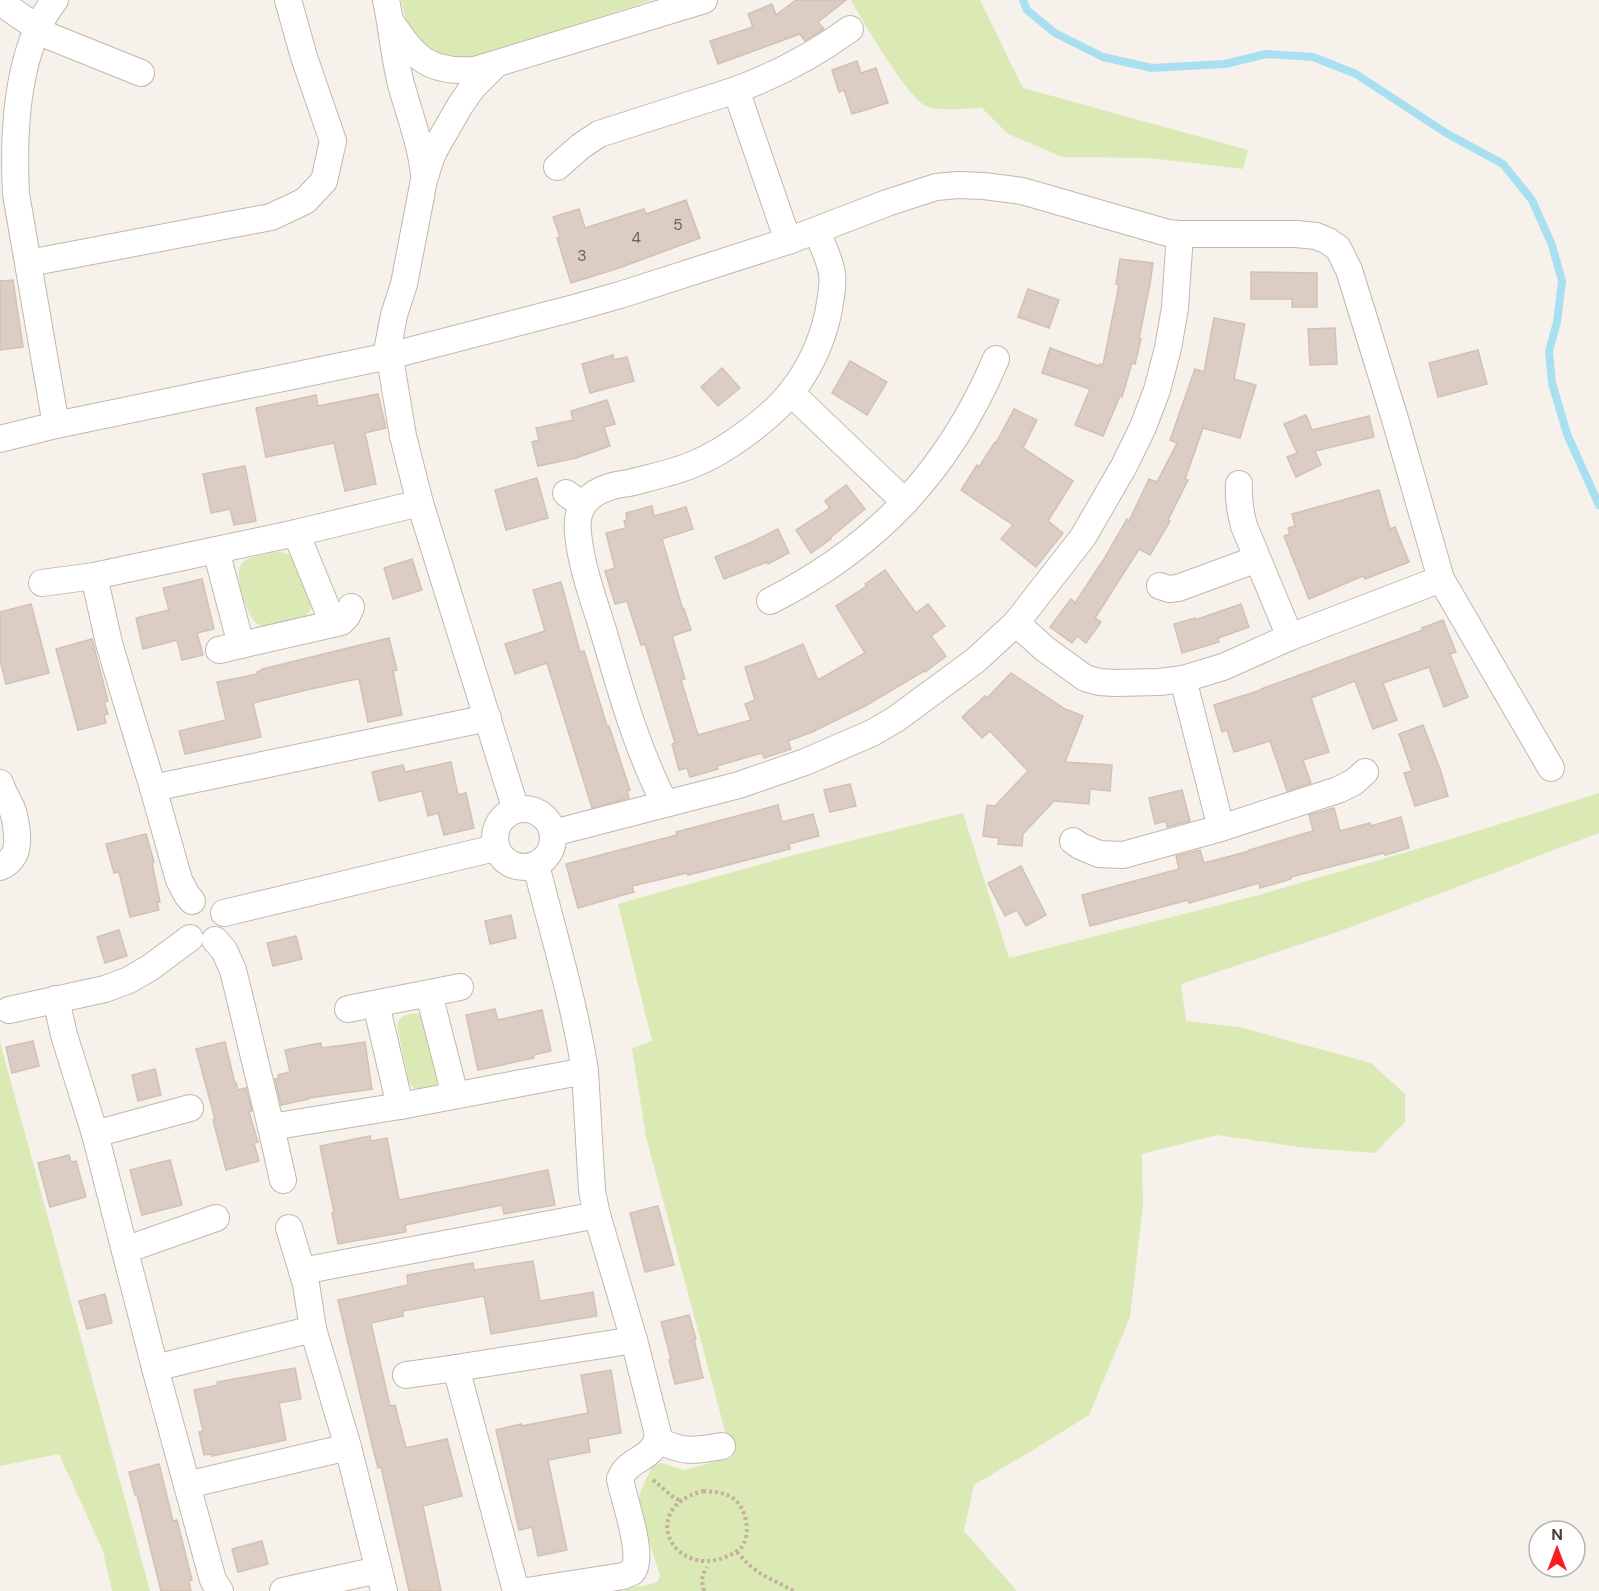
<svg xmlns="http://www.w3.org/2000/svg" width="1599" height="1591" viewBox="0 0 1599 1591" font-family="'DM Sans',sans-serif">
<rect width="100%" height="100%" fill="#f6f1eb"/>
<!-- green -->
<g fill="#dbeab4">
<polygon points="401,0 652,0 486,54 467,59 450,59 429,51 408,28"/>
<path d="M851,0H980L1023,88L1248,150L1243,169L1150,158L1063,157L1008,134L982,108C966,108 940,112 926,106C908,98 862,20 851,0Z"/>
<path d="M277,552C282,552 287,553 291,556C299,563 307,593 311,604C311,610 309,613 305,616C295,619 274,628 264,626C260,626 255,623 253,619C245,609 233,573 242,563C247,557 269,554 277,552Z"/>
<polygon points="1599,793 1599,833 1343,930 1181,984 1186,1021 1239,1027 1371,1063 1405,1094 1405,1122 1375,1153 1306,1148 1217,1135 1142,1154 1143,1205 1130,1317 1089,1415 1043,1444 974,1485 964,1531 1017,1591 624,1591 628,1587 643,1586 655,1583 658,1581 660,1575 649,1542 639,1499 641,1490 651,1469 654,1465 662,1463 684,1470 732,1457 646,1137 632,1048 652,1041 618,904 794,855 963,813 1009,958 1259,895 1468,834"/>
<path d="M416,1013L422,1016L440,1078C436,1092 417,1094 409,1083L397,1026C400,1015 406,1015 416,1013Z"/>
<polygon points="0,1042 150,1591 112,1591 103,1551 59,1454 0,1466"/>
</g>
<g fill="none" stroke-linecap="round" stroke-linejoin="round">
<!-- stream -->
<polyline stroke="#a8e0f2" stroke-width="8" points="1023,0 1027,10 1055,33 1103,57 1152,68 1225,64 1266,54 1313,57 1356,74 1446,133 1503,164 1532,200 1552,245 1562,281 1557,322 1549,351 1552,383 1567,434 1599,505"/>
</g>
<!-- building -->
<g fill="#dbcdc3" stroke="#d3c1b3" stroke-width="1.5">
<polygon points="796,0 846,0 818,22 824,29 805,41 800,34 718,64 710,41 753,27 748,14 772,4 776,15"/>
<polygon points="857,61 861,73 876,68 888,103 852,114 844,90 839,92 832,70"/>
<polygon points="686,200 700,238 619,268 571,283 557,238 560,237 553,217 579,209 585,228 644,209 646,214"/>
<polygon points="1120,259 1153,263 1150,284 1139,338 1141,339 1135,364 1132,363 1122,397 1120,396 1103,436 1075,425 1090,389 1042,373 1050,348 1099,366 1100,364 1103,365 1119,285 1116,284"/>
<polygon points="1251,272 1317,273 1317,307 1292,307 1292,299 1251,299"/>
<polygon points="13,280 23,347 0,350 0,281"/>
<polygon points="1028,289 1059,300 1049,328 1018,317"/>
<polygon points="1214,318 1245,324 1234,379 1256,385 1240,438 1203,428 1185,479 1188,480 1168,520 1170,521 1150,555 1139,549 1095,618 1101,622 1086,643 1077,636 1072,643 1050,627 1071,599 1075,603 1104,559 1127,519 1129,521 1149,479 1157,482 1177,443 1170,440 1195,369 1204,372"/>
<polygon points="1335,328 1337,364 1310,365 1308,329"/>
<polygon points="1478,350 1487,384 1438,397 1429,363"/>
<polygon points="613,355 614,360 627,357 634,381 590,393 582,364"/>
<polygon points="850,361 887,382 867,415 832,393"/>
<polygon points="722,368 740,388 718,406 701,387"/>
<polygon points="378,394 386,428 365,433 376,484 345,491 334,443 266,457 256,408 316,395 318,406"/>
<polygon points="607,400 615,424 604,427 610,446 576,458 538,466 532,442 539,440 536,428 573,420 571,411"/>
<polygon points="1014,409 1037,420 1023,448 1073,481 1048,521 1063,533 1036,567 1001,539 1013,525 961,490 977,465 979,467 995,442 996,443"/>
<polygon points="1306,415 1312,430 1369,416 1374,437 1315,451 1321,465 1296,477 1287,457 1297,453 1284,424"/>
<polygon points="245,466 256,521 234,525 230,509 211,513 203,474"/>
<polygon points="537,478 548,518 506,530 495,490"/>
<polygon points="846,485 865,509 830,538 831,539 811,553 796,530 830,508 825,501"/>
<polygon points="1379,490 1390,529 1395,527 1409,562 1365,579 1363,576 1309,599 1284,536 1290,534 1288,528 1295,526 1292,514"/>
<polygon points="652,506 654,516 686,507 693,529 662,539 683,610 684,609 691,630 672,636 685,679 681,680 698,735 751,720 745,704 755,700 745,667 764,661 803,644 818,680 865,653 836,606 867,586 865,584 885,570 916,613 928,604 945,626 931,636 946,656 925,672 924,671 865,706 812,732 788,741 791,749 764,758 762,753 717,766 718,769 690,777 687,768 679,770 672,744 675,743 645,644 641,645 627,601 615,604 605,571 615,568 606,533 626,528 624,521 627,520 626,513"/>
<polygon points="778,529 789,553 768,564 767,562 724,579 715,557 750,543"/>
<polygon points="412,559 422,590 393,599 384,568"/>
<polygon points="202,579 214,629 197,633 203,655 182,660 177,640 143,649 136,618 169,610 163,588"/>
<polygon points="561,582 580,652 584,651 607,726 609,726 630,790 627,791 629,798 592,808 547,663 515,674 505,644 545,631 533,590"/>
<polygon points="31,604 49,673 6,684 0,660 0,612"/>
<polygon points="1241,604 1249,627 1218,638 1219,642 1182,653 1174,624 1195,618 1195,620"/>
<polygon points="1443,620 1456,652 1450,654 1468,697 1444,707 1429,667 1383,683 1397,720 1373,729 1355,681 1311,698 1329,752 1303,760 1311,783 1287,791 1270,741 1234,752 1227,730 1222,732 1214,705 1261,690 1261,689 1371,649 1423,630 1422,628"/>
<polygon points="389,638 397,670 393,671 402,715 368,722 359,679 352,680 311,689 253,703 261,737 185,754 179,731 226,720 217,682 257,674 257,672 262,670 262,669"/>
<polygon points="92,639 108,701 104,702 108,714 104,715 106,723 78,730 56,649"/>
<polygon points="1011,673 1065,709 1083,716 1065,762 1112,765 1110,791 1090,789 1089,804 1054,801 1023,834 1022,846 998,844 999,838 983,836 987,805 995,806 1028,771 990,731 982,738 962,717 985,696 987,698"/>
<polygon points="1423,725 1440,769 1448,796 1415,806 1404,773 1412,771 1399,734"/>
<polygon points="451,762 458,795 466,793 474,828 444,835 438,813 428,816 422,791 379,801 372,772 403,765 405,772"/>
<polygon points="850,784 856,806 830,812 824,790"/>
<polygon points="1182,790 1190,821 1167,827 1166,821 1155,824 1149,798"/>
<polygon points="778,805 782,822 813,814 819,836 789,844 790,849 688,875 687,873 632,886 634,892 578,908 566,864 677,835 676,832"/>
<polygon points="1334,808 1340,831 1370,823 1371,826 1401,817 1409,848 1385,855 1384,853 1291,877 1291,879 1260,888 1259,883 1189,903 1188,900 1090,926 1082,895 1179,869 1176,856 1200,850 1204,863 1250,851 1249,850 1313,831 1309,815"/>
<polygon points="146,834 154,862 152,863 160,902 157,902 159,910 130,917 119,872 114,873 106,844"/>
<polygon points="1021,866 1046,915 1026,926 1017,910 1005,916 988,883"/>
<polygon points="511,915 516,938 490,944 485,921"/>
<polygon points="119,930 127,956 105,963 97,937"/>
<polygon points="296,936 302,959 273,966 267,943"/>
<polygon points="495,1009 498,1020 542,1010 551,1051 533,1055 534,1058 478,1070 466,1015"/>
<polygon points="33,1041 39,1066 12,1073 6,1047"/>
<polygon points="225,1042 235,1084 236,1083 238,1090 246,1088 252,1111 249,1112 258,1142 254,1143 259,1161 226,1170 213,1120 215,1119 196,1049"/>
<polygon points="365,1042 372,1089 309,1098 309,1099 281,1105 275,1079 279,1078 278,1075 290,1072 285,1050 321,1043 322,1048"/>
<polygon points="155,1069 161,1095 138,1101 132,1075"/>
<polygon points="370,1136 371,1141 387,1138 399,1200 548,1170 555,1205 504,1214 502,1205 405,1225 406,1232 338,1244 332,1213 334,1212 320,1146"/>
<polygon points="69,1155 71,1162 76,1161 86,1197 50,1207 38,1163"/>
<polygon points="170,1160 182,1205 142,1215 130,1170"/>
<polygon points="658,1206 674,1265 645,1272 630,1213"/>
<polygon points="533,1261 540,1301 593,1292 597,1316 491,1334 484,1296 403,1311 403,1316 371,1323 390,1406 395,1405 406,1448 447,1439 462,1496 423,1506 441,1591 409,1591 381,1467 378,1468 374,1453 338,1300 408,1285 407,1275 473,1263 474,1270"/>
<polygon points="105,1294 112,1323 87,1329 79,1301"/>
<polygon points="689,1315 696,1339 694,1339 703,1378 675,1384 669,1360 671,1359 661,1322"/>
<polygon points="295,1368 301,1399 279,1403 286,1440 212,1456 212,1454 204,1455 199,1432 203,1431 194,1390 218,1385 217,1382"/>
<polygon points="611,1370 621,1433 588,1439 590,1452 548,1460 567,1550 538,1556 532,1527 519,1530 496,1430 521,1424 521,1426 588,1413 581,1375"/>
<polygon points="159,1464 173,1521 177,1520 192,1580 189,1581 191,1591 161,1591 137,1495 135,1495 129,1472"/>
<polygon points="262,1541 268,1564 238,1572 232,1549"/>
</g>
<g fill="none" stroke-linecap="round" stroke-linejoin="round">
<!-- minor casing -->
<g stroke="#c2b7ad" stroke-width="28">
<g id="minor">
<path d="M55,0C16,49 13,133 16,194L56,425"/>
<path d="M386,0C392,28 394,56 401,84C409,114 421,143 424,175"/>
<polyline points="0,2 49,36 141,73"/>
<path d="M391,22C415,58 428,73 475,70L704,0"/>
<polyline points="494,66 473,87 461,104 435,149 431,158 424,180 404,284 394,315 388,346 403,436 420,503 516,810"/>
<path d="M736,90C779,74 813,56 850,29"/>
<polyline points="557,167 581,146 599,134 736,90 788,241"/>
<polyline points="29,263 271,217 305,201 324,181 333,141 304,57 288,0"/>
<polyline points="791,393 905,502"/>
<polyline points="0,439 56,425 389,356 574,308 620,295 788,241 887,203 936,187 958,185 984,186 1022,191 1168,233 1180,234 1296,234 1316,236 1328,241 1338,248 1349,270 1395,419 1441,579 1551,768"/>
<path d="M1239,484C1238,499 1240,511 1244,526L1290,637"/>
<polyline points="566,493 582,505"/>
<polyline points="296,533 333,623"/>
<polyline points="216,550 241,645"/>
<polyline points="94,576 109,643 122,687 153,788 179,880 187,895 192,901"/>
<polyline points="42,583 94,576 296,533 420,503"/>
<polyline points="1160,586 1169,589 1178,588 1257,559"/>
<path d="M770,601C877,547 949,470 996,359"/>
<polyline points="1016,623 1045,649 1085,678 1099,682 1115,683 1159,682 1183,679 1223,667 1290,637 1441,579"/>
<polyline points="219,650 341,622 347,616 351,607"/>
<polyline points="1183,679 1221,828"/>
<path d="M0,783C3,792 8,800 12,809C16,819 20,845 14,855C11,860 5,865 0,867"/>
<polyline points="153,788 488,718"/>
<path d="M665,804C637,749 620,689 603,630C593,598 581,566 578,533C577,524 578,514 582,507C587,498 597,491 607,488C614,485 622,484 629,483C651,477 673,473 694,464C726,451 771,418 792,391C809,369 822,341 828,314C830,301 834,286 832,273C829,258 823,245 816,231"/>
<circle cx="524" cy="838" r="29"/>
<polyline points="553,833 739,785 805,762 872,733 896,719 976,660 1016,623 1083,537 1124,466 1143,427 1157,390 1168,348 1175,308 1180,234"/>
<polyline points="1073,841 1080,846 1099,854 1123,855 1221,828 1338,790 1354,782 1365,772"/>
<polyline points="224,913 495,848"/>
<polyline points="215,940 224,950 233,970 271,1127 400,1106 585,1071"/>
<polyline points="429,994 455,1095"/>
<polyline points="56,999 64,1035 95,1134 155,1368 213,1580 220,1591"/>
<polyline points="376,1004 400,1106"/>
<polyline points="348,1009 460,987"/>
<polyline points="9,1010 105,989 129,980 151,967 190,938"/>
<polyline points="271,1127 283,1180"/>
<polyline points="95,1134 190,1108"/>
<polyline points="289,1228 306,1284 313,1329 348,1447 384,1591"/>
<polyline points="125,1250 216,1218"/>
<path d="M302,1271L597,1215L592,1191L585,1071C574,1001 553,933 536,865"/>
<polyline points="155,1368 313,1329"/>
<polyline points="406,1375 456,1368"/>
<path d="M657,1440C684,1453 693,1451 722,1446"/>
<polyline points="187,1485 348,1447"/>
<polyline points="283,1591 378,1570"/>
<polyline points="516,1591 456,1368 634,1340"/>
<path d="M527,1591L623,1576C625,1575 630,1573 632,1572C646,1559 623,1497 620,1479C629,1456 655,1461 658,1434L634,1340L597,1215"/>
</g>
</g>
<!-- path -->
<g stroke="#c4b09e" stroke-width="4" stroke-dasharray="3 3" stroke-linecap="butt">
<polyline points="653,1480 673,1497 681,1501"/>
<path d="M703,1491C714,1492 725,1492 734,1499C747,1509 752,1537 740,1549C680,1591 631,1510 703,1491Z"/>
<polyline points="737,1552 749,1565 761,1574 794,1591"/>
<path d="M704,1591C701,1581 702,1575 707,1567"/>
</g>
<!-- minor -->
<use href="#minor" stroke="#fff" stroke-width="26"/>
</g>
<g text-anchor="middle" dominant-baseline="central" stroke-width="4.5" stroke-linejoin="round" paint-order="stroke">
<!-- number labels -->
<g font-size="16" fill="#6e635b">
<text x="678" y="224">5</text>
<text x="636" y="237">4</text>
<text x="582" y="255">3</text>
</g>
</g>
<!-- north arrow -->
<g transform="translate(1557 1549)"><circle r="28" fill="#ffffff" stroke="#b7b3af" stroke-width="1.5"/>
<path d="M0-4.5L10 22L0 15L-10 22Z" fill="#fc1b1f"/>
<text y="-9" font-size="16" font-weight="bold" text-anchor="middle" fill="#4a4038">N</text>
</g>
</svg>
